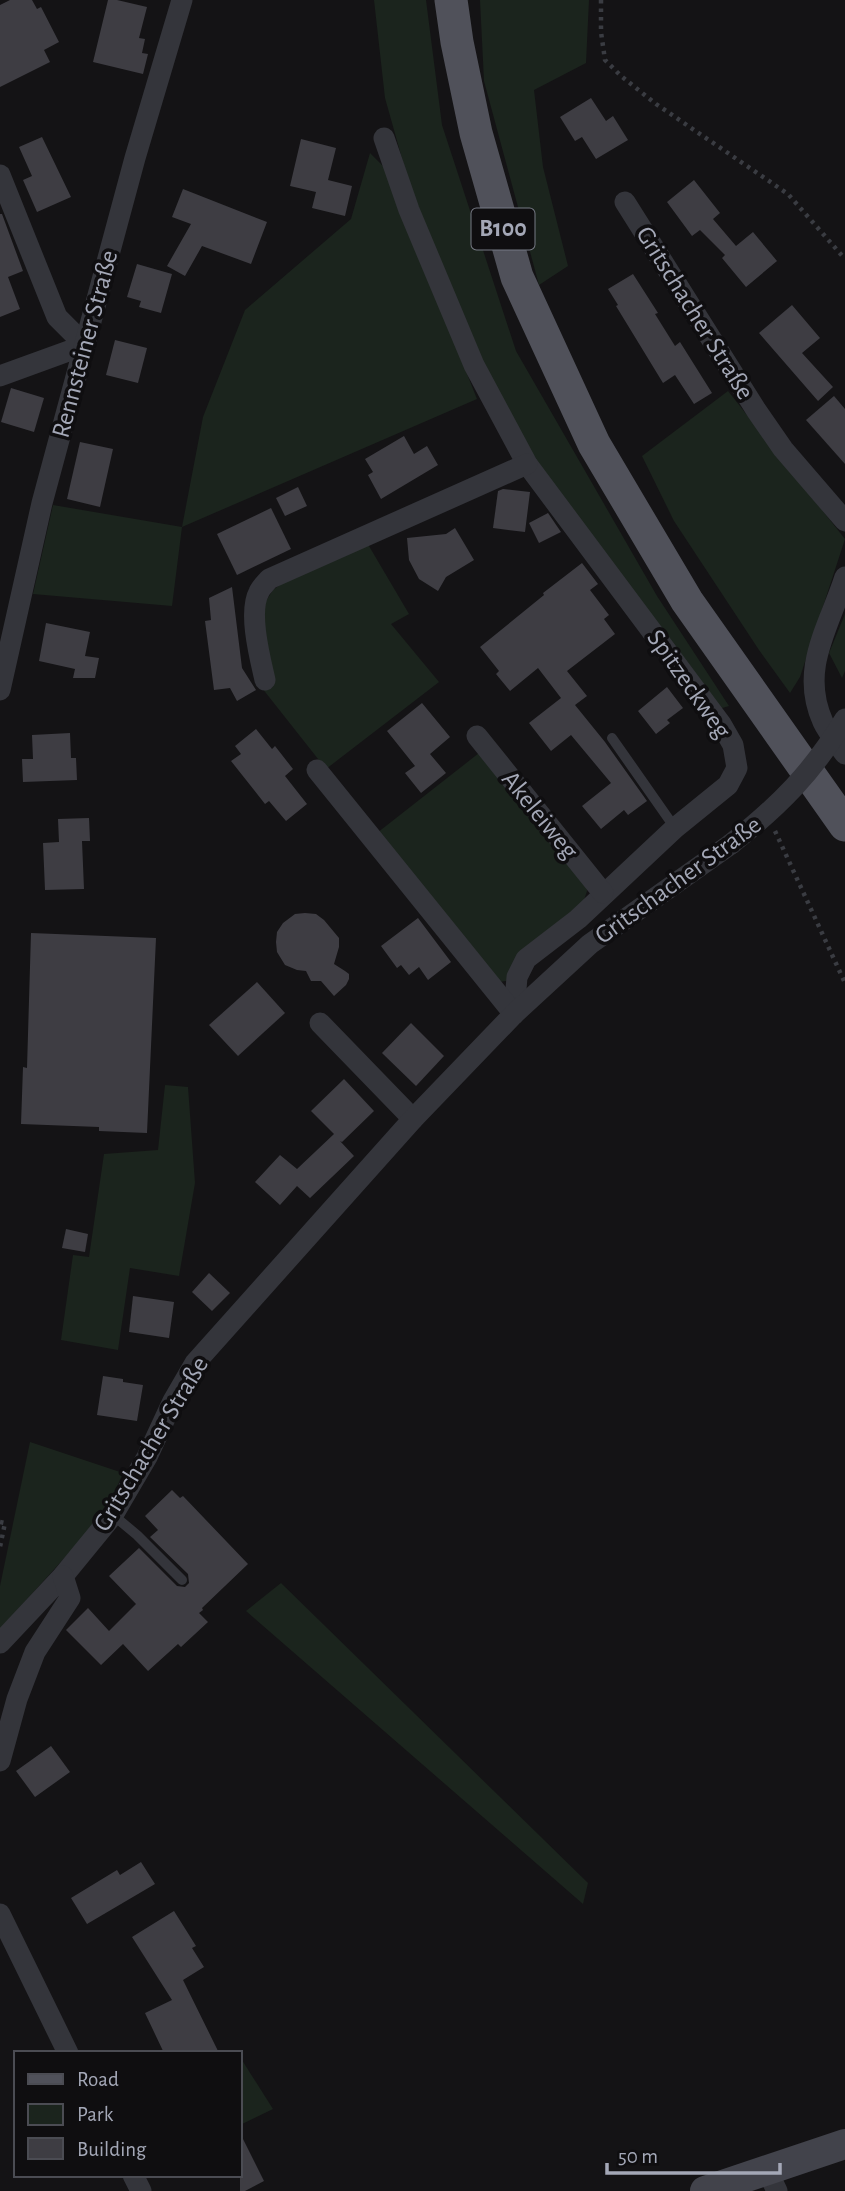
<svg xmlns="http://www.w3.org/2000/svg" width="845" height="2191" viewBox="0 0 845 2191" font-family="'Alegreya Sans',sans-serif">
<rect width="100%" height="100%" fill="#141315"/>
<!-- green -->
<g fill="#1b241d">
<polygon points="374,0 426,0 442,125 516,351 657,596 729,706 719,709 533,459 480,360 414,201 385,98"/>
<polygon points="480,0 589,0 586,63 534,90 543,167 568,266 539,285 484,81"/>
<polygon points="370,153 385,168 477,399 182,527 172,606 33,594 53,505 182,527 203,417 245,310 351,219"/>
<polygon points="728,391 845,539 800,677 790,693 759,650 674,521 642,456"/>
<polygon points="366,541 409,614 391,624 439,682 326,769 262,688 263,619 266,601 273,590 288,579"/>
<polygon points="845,614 845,671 842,678 829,653"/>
<polygon points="479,753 586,884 587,891 583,903 506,981 499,982 377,833"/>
<polygon points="165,1085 188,1087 195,1183 179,1276 130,1268 118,1350 61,1340 73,1255 89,1257 104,1154 158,1150"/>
<polygon points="30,1442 123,1473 106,1512 0,1629 0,1586"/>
<polygon points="281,1583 588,1883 583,1904 246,1611"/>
<polygon points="240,2057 273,2109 240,2125"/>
</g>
<!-- building -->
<g fill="#3e3d43">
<polygon points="10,0 32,0 37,9 41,7 59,42 44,50 50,62 0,87 0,5"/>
<polygon points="108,0 117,0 147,7 139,38 145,39 142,53 148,54 143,74 93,62"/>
<polygon points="591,98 606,121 613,116 628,140 596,159 582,137 575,141 560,117"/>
<polygon points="42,137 71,197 37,212 23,180 32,176 19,147"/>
<polygon points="301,139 336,148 328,180 352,186 345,216 312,208 316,192 290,186"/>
<polygon points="694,180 720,213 713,219 736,246 753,232 777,261 746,287 722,258 725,255 700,230 692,236 667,202"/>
<polygon points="183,189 267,222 251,264 202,246 185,276 167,266 191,224 172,217"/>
<polygon points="0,214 2,214 23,271 8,277 20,309 0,317"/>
<polygon points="137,264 172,274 161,313 139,307 141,301 127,297"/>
<polygon points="633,274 658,313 655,314 675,346 680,342 712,393 694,404 675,375 663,383 616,306 618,305 608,289"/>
<polygon points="792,305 820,338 802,353 833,387 818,401 759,333"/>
<polygon points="115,340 147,348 138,383 106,375"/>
<polygon points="11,388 44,398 34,432 1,422"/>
<polygon points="834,396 845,409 845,464 806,420"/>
<polygon points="404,436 414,454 427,446 438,465 381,499 368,475 373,472 365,459"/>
<polygon points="80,442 113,449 100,507 67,499"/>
<polygon points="298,487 307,506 285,516 276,498"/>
<polygon points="503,489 530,492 525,532 493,528 498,491"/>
<polygon points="271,508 291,549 237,575 217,534"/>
<polygon points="548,513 561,532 539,543 529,523"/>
<polygon points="455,528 474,560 446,577 438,591 419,579 409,560 407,538 446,534"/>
<polygon points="582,563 598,584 590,590 609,615 604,619 615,634 567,671 587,696 575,705 605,742 647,801 628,815 624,810 601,829 582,806 611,783 571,735 551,751 529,723 561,698 538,668 510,691 496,674 499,671 480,647 544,595 543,593"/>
<polygon points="232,587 242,668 256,690 237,701 230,688 214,690 205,621 211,620 209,598"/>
<polygon points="46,623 90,632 85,656 99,658 95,678 73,678 75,669 39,661"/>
<polygon points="667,687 683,708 667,720 670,723 656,734 638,711"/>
<polygon points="422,703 450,737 430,754 446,773 421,793 405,773 415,766 387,731"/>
<polygon points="256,729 272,749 275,746 293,769 285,776 307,804 286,821 269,801 265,804 231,761 241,754 235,746"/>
<polygon points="70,733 71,758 76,758 77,780 23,782 22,759 33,759 32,735"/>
<polygon points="89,818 90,841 82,841 84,889 45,890 43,843 59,842 58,819"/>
<polygon points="305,913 316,914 324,920 339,938 339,947 334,964 345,971 349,974 349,979 346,985 334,996 321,981 311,981 306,971 297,970 285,965 277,952 276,942 277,932 283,923 295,914"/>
<polygon points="418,918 451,962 428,980 419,967 409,975 401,965 397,968 381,946"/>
<polygon points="31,933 156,938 147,1133 99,1131 99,1127 21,1124 23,1067 27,1068"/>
<polygon points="257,982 285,1013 238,1056 209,1025"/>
<polygon points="411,1023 444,1056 416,1086 382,1053"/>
<polygon points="344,1079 374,1111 342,1142 340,1141 354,1156 310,1198 297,1186 280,1205 255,1182 280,1155 297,1169 334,1134 311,1111"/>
<polygon points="66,1229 88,1234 85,1252 62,1248"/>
<polygon points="209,1273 230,1293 212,1311 192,1292"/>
<polygon points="133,1296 174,1302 169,1338 129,1332"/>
<polygon points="103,1376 123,1379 123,1382 143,1385 137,1421 97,1415"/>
<polygon points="172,1490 180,1498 183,1496 248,1564 202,1608 203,1610 199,1613 208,1622 181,1647 178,1644 148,1671 123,1644 101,1665 66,1630 88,1608 109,1631 136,1604 109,1576 139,1548 177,1586 185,1587 189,1583 188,1574 150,1537 158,1530 145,1516"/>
<polygon points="51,1746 70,1772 35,1797 16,1771"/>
<polygon points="141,1862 155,1884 87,1924 71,1898 117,1870 120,1875"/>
<polygon points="174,1911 196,1946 192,1948 204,1967 183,1980 219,2053 164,2053 145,2013 172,2000 132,1937"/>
<polygon points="240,2133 264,2181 245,2191 240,2191"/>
</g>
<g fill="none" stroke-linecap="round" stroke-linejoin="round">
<!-- path -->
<g stroke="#3a3c42" stroke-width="4.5" stroke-dasharray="3.5 5" stroke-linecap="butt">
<polyline points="601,0 601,32 605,60 621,76 656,104 788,194 845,259"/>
<polyline points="775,831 845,983"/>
<polyline points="0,1522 5,1523 0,1547"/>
</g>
<!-- service -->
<g stroke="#34353b" stroke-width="10">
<polyline points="612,738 675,828"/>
<polyline points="113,1515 137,1535 182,1580"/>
</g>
<!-- minor -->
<g stroke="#34353b" stroke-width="21">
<polyline points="384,138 409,210 474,365 527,464 721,724 733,745 737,768 728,785 675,828 578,919 526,959 517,977 514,1014"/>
<polyline points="0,175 57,317 85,345 0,376"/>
<polyline points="625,202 756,410 783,449 845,521"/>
<path d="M845,577C829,627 799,669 823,722C828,733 838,744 845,754"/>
<path d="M265,680C260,658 248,612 259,592C261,587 266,583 269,579L527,464"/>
<polyline points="0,690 42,503 135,158 182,0"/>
<polyline points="477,736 603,893"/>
<polyline points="317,770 514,1014"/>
<polyline points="320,1023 413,1119"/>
<polyline points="0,1643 63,1576 113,1515 147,1457 173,1401 195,1363 413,1119 514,1014 590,944 731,844"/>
<polyline points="0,1761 17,1699 35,1652 70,1598 63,1576"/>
<polyline points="0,1914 68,2053"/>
<polyline points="767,2170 777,2191"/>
<polyline points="133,2175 141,2191"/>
</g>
<!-- secondary -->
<polyline stroke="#42434b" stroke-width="30" points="705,2191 845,2144"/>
<!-- primary -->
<polyline stroke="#50515a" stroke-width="33" points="451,0 457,42 476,133 517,277 594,444 687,601 845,825"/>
<!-- minor-bridge -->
<path stroke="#34353b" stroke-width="21" d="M731,844C780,805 812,773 845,719"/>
</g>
<g text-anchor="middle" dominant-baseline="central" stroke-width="7" stroke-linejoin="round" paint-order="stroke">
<!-- shield labels -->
<rect fill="#0f0e10" stroke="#777a85" stroke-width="2" x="471.5" y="208.5" width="63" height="41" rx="5"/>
<g font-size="24" font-weight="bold" fill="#a4a8b7">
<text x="503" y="229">B100</text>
</g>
<!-- street labels -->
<g font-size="26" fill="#a4a8b7" stroke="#0f0e10">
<text transform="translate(695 313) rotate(58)">Gritschacher Straße</text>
<text transform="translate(85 344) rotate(-75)">Rennsteiner Straße</text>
<text transform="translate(689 684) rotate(55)">Spitzeckweg</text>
<text transform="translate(540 815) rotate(51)">Akeleiweg</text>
<text transform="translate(678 880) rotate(-36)">Gritschacher Straße</text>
<text transform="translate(151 1444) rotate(-59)">Gritschacher Straße</text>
</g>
</g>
<!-- legend -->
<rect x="14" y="2051" width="228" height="126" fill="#0f0e10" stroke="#4b4c53" stroke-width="2"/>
<rect x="28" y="2074" width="35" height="10" fill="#50515a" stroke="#4b4c53" stroke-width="2"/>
<text x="77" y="2086" font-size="21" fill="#a4a8b7">Road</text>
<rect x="28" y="2104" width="35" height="21" fill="#1b241d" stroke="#4b4c53" stroke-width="2"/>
<text x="77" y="2121" font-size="21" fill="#a4a8b7">Park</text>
<rect x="28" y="2138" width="35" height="21" fill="#3e3d43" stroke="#4b4c53" stroke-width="2"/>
<text x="77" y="2156" font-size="21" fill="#a4a8b7">Building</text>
<!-- scale -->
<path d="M607 2163v10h173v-10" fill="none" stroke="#a4a8b7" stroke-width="3.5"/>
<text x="618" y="2163" font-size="21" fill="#a4a8b7" stroke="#0f0e10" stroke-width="5" paint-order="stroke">50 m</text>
</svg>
